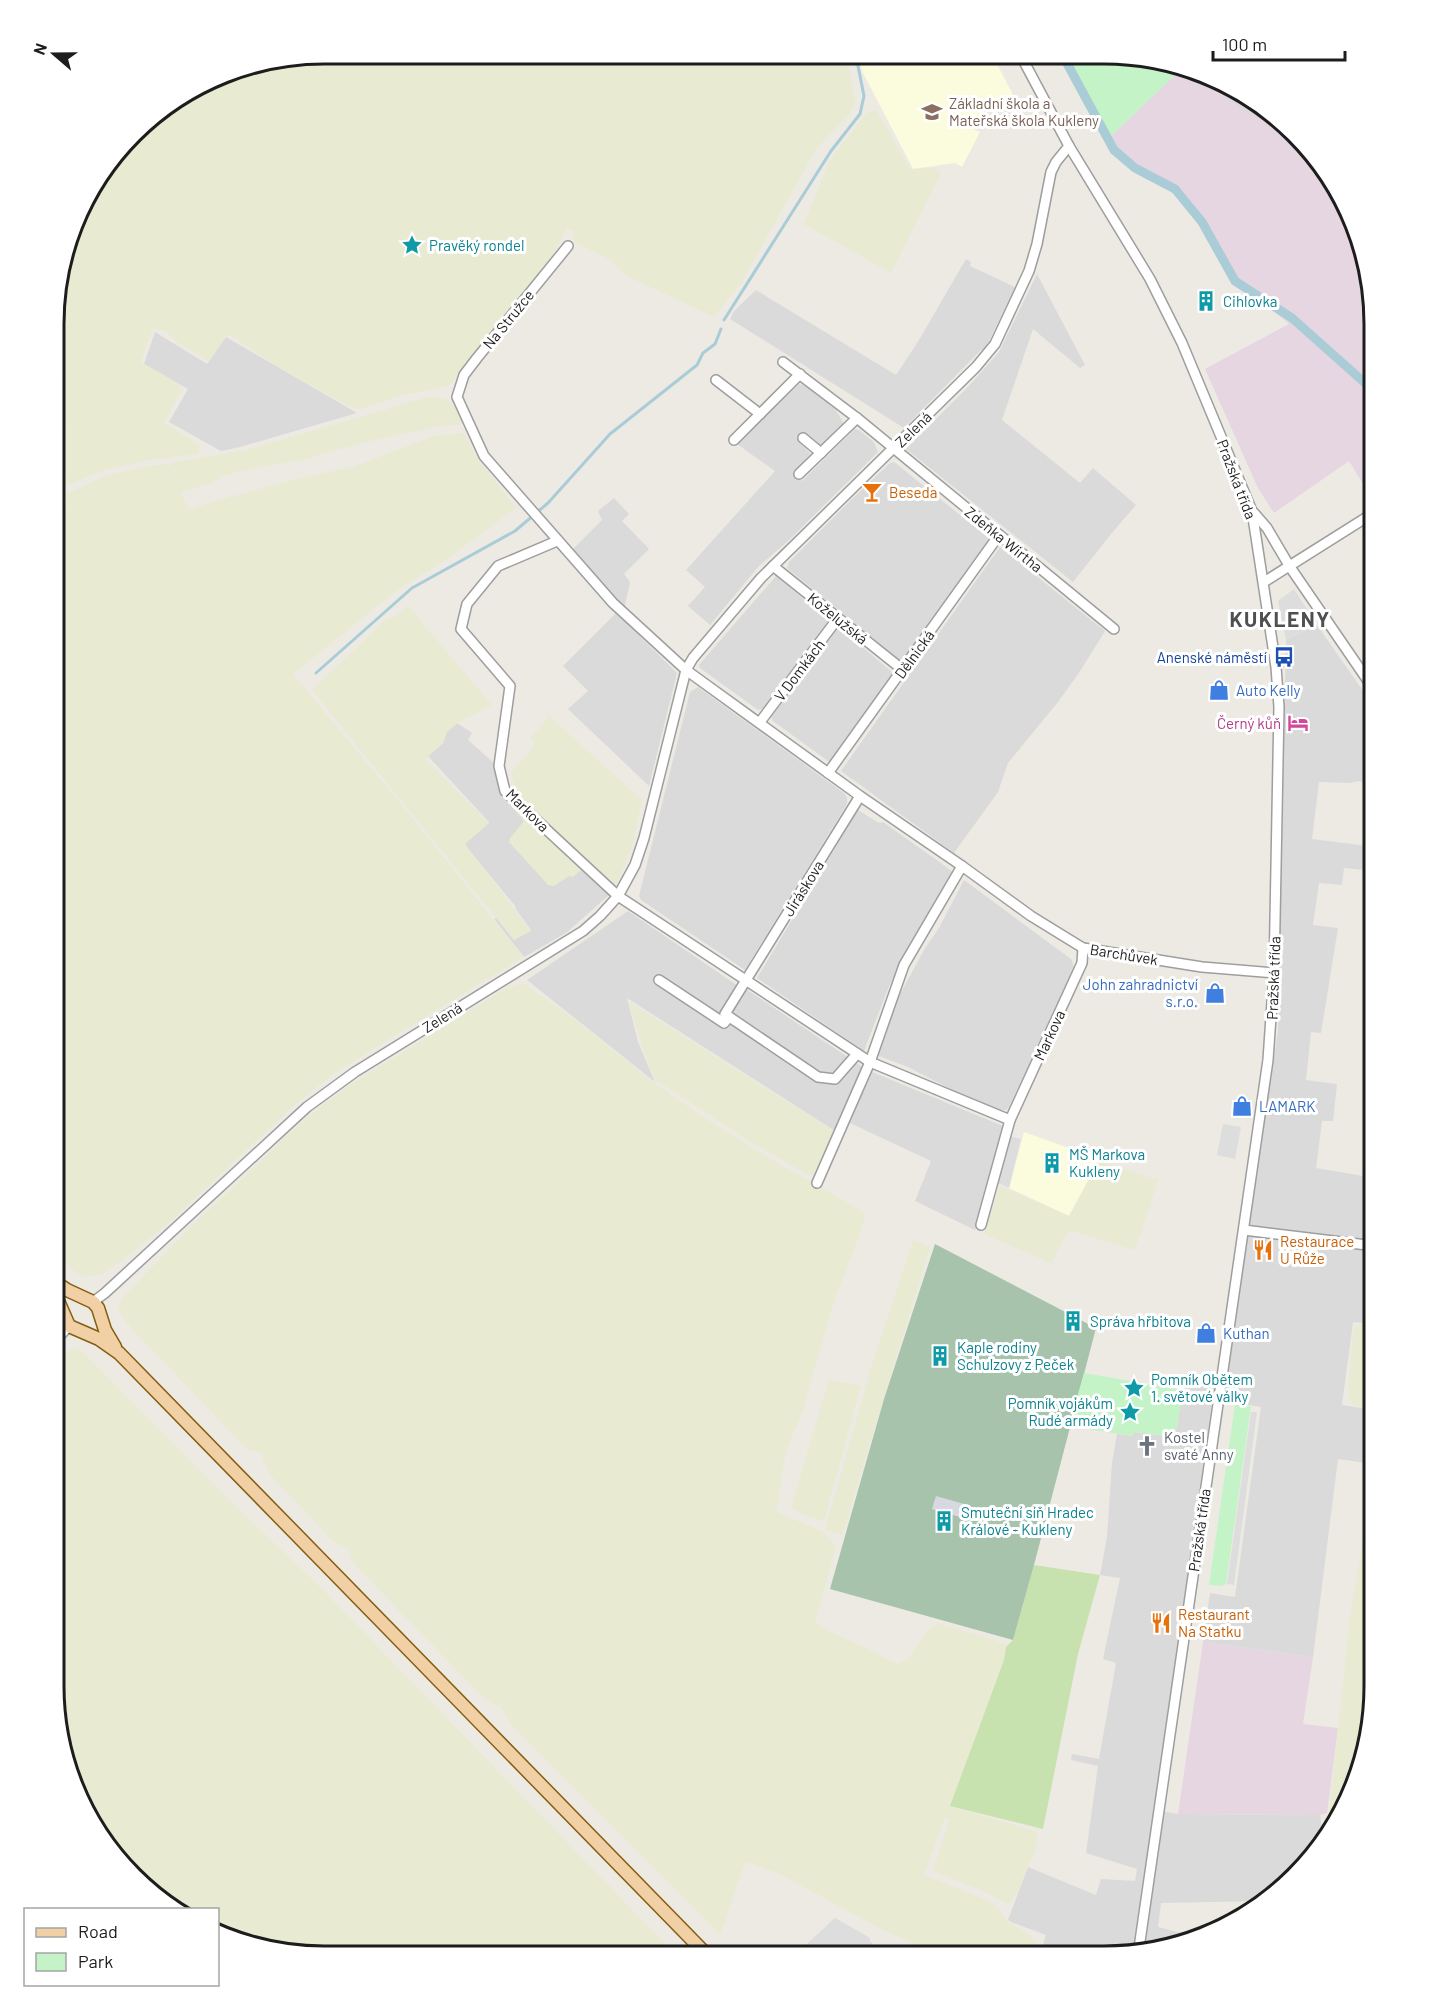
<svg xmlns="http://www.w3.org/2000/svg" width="1429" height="2010" viewBox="0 0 1429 2010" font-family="Barlow,sans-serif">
<rect width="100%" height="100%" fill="#edeae4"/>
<!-- residential -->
<g fill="#dbdada">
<polygon points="1184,68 1208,74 1270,111 1254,118"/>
<polygon points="966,259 971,262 970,266 1015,287 984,351 981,350 904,428 730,319 734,311 756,290 896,375 919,340"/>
<polygon points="1037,274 1085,365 1080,368 1033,329 1002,420 1080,483 1093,468 1136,505 1111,534 1073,582 906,449 968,387 999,352"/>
<polygon points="155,332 207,364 226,337 357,413 240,447 221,451 169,422 188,389 144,364"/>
<polygon points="799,384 804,385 835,409 844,424 821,446 808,435 801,441 800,443 812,455 793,472 802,481 855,429 859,430 874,442 878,452 788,541 759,566 710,625 688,606 705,587 686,570 775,471 737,444"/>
<polygon points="894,462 990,539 903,660 900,660 787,568 789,562 852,499 890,463"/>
<polygon points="614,498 629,514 622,521 649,549 624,574 630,582 624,610 572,550 602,520 598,511"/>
<polygon points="1000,547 1105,631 1079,673 1058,702 1008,763 998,792 954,853 841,771"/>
<polygon points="776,576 830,621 762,709 758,710 700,668 699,665"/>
<polygon points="616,613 677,673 649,786 568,709 588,691 563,666"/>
<polygon points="1317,625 1375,708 1375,788 1360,781 1349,783 1319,782 1312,839 1375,847 1375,871 1344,868 1342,885 1319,883 1313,925 1338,928 1321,1033 1311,1032 1306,1080 1337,1084 1333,1121 1322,1121 1316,1168 1375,1178 1375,1324 1353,1322 1342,1405 1375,1410 1374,1464 1338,1459 1313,1657 1203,1642 1210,1593 1235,1597 1261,1407 1223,1401 1278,1031 1286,640"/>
<polygon points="840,628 892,672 893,675 833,761 828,761 773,721 771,717 836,629"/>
<polygon points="698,687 844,793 847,798 847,804 745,970 641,900 639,896 690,692"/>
<polygon points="457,723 472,733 468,740 495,764 502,766 516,804 609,895 566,933 524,957 494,919 497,918 514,940 531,930 515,908 516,907 464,844 489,822 428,756 443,743 447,732"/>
<polygon points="858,810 879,823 883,822 952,871 889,986 864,1051 757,978"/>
<polygon points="964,880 1071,959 1074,967 1009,1107 1006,1110 1000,1110 960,1094 908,1067 876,1055 898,998 924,950 939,928"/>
<polygon points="628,911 744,990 746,989 864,1068 835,1131 627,998 638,1042 655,1082 527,980"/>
<polygon points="872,1072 1003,1126 975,1230 915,1201 931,1161 850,1123"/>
<polygon points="1184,1384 1214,1387 1154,1810 1178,1814 1320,1815 1324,1842 1283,1889 1264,1901 1161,1903 1158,1927 1190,1935 1189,1936 1105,1956 1039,1956 1046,1935 1011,1922 1008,1920 1028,1867 1096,1895 1101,1879 1135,1881 1137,1869 1086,1853 1098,1766 1071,1760 1072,1754 1099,1759 1116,1663 1103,1659 1120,1578 1100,1575 1107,1537 1112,1463 1117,1434 1132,1436 1134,1432 1175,1437"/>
</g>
<!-- industrial -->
<g fill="#e5d6e2">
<polygon points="1182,68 1254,117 1270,111 1289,135 1283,138 1309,159 1347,205 1375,324 1374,502 1349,461 1274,513 1258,488 1205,369 1289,324 1235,281 1220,252 1181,193 1162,179 1134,164 1108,139"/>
<polygon points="1203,1642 1313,1657 1303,1724 1338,1728 1327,1813 1320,1815 1178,1814"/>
</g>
<!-- education -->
<g fill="#fbfbde">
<polygon points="857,56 993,56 1013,95 995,104 988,100 973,129 980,132 962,167 955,163 913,169 863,73"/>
<polygon points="1024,1132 1100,1159 1069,1216 1009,1188"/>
</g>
<!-- farmland -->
<g fill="#e8ead1">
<polygon points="325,54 844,56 850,71 855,102 850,114 816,149 741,283 714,317 627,276 609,259 576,243 573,239 575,232 567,228 550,259 449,386 402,395 360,409 347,405 291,375 228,334 209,361 175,341 167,332 153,328 141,362 174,381 182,389 164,423 201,446 198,454 148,460 98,472 56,490 56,289 90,190 146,121 237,68"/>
<polygon points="873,111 877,111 910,169 934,168 941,173 891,273 804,224 829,161 861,120 868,113"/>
<polygon points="432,396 448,400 458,411 462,424 440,426 366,442 301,460 239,471 221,477 210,484 180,492 189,510 215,501 292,480 353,467 433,436 463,433 478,459 516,508 448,558 392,594 293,674 407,811 523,957 336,1072 290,1109 172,1220 128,1256 102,1274 84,1277 74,1271 55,1252 56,499 103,477 149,466 165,464 169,466 175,462 246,450"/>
<polygon points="408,606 492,705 459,722 447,732 443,743 425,759 489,823 465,844 531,931 514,940 312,690 385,620 395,616"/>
<polygon points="549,716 642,800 631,850 618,881 612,887 519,797 511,775 513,770 533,748 534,742 531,738"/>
<polygon points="516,804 582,869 573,877 569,876 554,886 548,885 509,842 510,838 524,821 512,806"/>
<polygon points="523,983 573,1018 650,1080 700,1115 779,1164 865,1213 862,1228 831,1310 803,1410 786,1451 776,1512 824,1532 836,1547 815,1621 833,1633 868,1649 897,1664 907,1660 927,1632 938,1623 1006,1644 1004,1660 950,1806 1037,1832 1036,1848 1019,1889 1009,1904 983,1891 933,1871 949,1820 945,1817 924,1875 993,1903 1009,1923 1028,1934 1038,1945 1034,1956 944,1956 883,1930 778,1873 745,1861 720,1935 511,1724 500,1706 492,1704 484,1698 357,1567 351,1559 349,1549 333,1541 273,1478 264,1463 262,1453 249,1450 239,1441 132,1329 122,1316 118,1308 121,1299 186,1232 307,1117 350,1085 505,989"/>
<polygon points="628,1001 835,1132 816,1172 811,1176 805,1173 749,1141 656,1080 649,1066"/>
<polygon points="1099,1161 1158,1180 1135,1250 1075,1232 1067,1233 1051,1263 984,1234 1000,1186 1069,1216"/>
<polygon points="913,1240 930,1247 842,1535 825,1530 872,1365"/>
<polygon points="1362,1324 1375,1325 1375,1410 1352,1405 1348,1392 1353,1335 1355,1326"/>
<polygon points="75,1348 82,1351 228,1499 318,1585 676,1955 290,1954 218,1933 218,1910 176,1909 160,1900 82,1805 54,1686 55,1363 68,1351"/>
<polygon points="829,1380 861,1386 824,1521 807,1516 791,1508"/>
<polygon points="1374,1469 1374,1704 1361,1773 1326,1839 1350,1620"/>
</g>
<!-- grass -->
<polygon fill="#c8e2af" points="1034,1565 1100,1575 1078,1654 1043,1829 950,1806 1004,1660 1006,1647 1013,1640"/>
<!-- cemetery -->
<polygon fill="#a7c3ac" points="935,1244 1096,1328 1034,1565 1013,1640 830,1589 884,1399"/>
<!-- park -->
<g fill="#c5f3c8">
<polygon points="1063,56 1140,56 1176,66 1181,69 1108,139"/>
<polygon points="1084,1373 1183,1390 1175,1437 1134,1432 1132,1436 1069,1426"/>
<polygon points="1235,1404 1251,1406 1226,1584 1221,1586 1209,1585"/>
</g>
<!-- parking -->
<g fill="#ddd">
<polygon points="1294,589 1317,625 1286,640 1278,601"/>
<polygon points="1223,1124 1241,1127 1235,1159 1217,1155"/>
<polygon points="1009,1136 1021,1139 1009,1188 996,1182"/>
<polygon points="1251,1412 1257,1412 1234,1585 1227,1584"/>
<polygon points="835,1918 870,1938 870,1941 880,1951 885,1947 893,1955 795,1955"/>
</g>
<!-- plaza -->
<polygon fill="#d8d8e2" points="936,1496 971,1506 967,1519 932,1509"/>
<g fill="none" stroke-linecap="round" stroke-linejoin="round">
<!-- stream -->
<g stroke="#a9ccd6" stroke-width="3">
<polyline points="724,320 831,151 860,114 864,96 856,56"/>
<polyline points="316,673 412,588 515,531 548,503 610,434 697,365 703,353 715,344 721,329"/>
</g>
<!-- canal -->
<polyline stroke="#a9ccd6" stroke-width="9" points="1063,56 1114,150 1135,168 1175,189 1202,222 1235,281 1292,318 1375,392"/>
<!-- minor casing -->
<g stroke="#9e9e9e" stroke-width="12">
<g id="minor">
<polyline points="1021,56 1069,146 1150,279 1182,343 1252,511 1276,667 1279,707 1274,973 1268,1060 1139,1948"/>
<polyline points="568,246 477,358 464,375 457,397 484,456 613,603 686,670 860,796 962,866 904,965 870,1062 817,1183"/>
<polyline points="783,362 857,418 1114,629"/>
<polyline points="716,380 760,414"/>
<polyline points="803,438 821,453"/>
<polyline points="734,440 800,374"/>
<polyline points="799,474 857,418"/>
<polyline points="1254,513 1267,528 1290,567 1375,691"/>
<polyline points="557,541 498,566 467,604 461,629 510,686 499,766 505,791 618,896 870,1062 1010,1120 1082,963 1083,948"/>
<polyline points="773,566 903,670"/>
<polyline points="1264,582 1375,512"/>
<polyline points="760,722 838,618"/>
<polyline points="828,773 999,535"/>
<polyline points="962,866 1031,916 1083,948 1202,967 1274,973"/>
<polyline points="659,980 724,1023 729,1017"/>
<polyline points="857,1054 835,1079 818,1077 725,1014 860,796"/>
<polyline points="981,1225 1010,1120"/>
<polyline points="1244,1230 1375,1246"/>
<polyline points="93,1302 105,1293 307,1107 355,1072 583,931 600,916 618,896 635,865 644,838 686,670 693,658 761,578 976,367 995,344 1029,271 1037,244 1051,172 1056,162 1069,146"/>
<polyline points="55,1341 69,1326"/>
</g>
</g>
<!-- major casing -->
<g stroke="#855e11" stroke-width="15">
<g id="major">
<polyline points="55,1282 67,1290 93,1302 98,1308 105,1330 115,1347"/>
<polyline points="55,1294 69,1326 99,1339 119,1353 707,1955"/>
</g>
</g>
<!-- minor -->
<use href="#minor" stroke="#fff" stroke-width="9"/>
<!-- major -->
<use href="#major" stroke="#f1d0a5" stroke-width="12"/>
</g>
<!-- icons -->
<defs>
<g id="school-bare" transform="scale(1.62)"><path d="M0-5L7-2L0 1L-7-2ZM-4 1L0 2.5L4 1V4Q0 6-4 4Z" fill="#8d6e63" stroke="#fff" stroke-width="2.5" paint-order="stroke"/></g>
<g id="sight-bare" transform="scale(1.62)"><path d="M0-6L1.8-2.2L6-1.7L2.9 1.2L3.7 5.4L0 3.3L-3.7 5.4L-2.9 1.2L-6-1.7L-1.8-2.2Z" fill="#0f9aa8" stroke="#fff" stroke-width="2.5" paint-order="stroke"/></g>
<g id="building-bare" transform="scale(1.62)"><path d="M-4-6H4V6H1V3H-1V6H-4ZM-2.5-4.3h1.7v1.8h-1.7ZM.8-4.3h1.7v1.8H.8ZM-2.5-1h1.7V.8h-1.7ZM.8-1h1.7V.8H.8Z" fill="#0f9aa8" stroke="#fff" stroke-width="2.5" paint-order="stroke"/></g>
<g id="bar-bare" transform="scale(1.62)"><path d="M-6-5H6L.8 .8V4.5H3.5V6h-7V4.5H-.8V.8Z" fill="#e8710a" stroke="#fff" stroke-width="2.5" paint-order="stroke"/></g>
<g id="bus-bare" transform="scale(1.62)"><path d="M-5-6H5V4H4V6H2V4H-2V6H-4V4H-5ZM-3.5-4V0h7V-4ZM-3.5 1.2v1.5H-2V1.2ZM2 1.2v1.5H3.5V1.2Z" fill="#1a4fb4" stroke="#fff" stroke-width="2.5" paint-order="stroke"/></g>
<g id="shop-bare" transform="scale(1.62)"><path d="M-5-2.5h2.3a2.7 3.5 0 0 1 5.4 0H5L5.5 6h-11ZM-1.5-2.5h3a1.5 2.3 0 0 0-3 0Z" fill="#3f7fe0" stroke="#fff" stroke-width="2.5" paint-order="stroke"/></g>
<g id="hotel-bare" transform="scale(1.62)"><path d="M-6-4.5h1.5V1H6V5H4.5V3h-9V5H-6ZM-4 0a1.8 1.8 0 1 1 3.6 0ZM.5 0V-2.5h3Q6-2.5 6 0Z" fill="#d1479c" stroke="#fff" stroke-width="2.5" paint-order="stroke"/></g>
<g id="restaurant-bare" transform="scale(1.62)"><path d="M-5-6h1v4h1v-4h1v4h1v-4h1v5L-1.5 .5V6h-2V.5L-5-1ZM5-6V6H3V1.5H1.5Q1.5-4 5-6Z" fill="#e8710a" stroke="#fff" stroke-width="2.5" paint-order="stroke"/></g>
<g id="church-bare" transform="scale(1.62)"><path d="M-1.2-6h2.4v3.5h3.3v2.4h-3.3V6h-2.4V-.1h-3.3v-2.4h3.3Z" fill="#6b7280" stroke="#fff" stroke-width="2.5" paint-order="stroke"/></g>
</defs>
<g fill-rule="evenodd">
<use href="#school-bare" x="932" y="112"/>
<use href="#sight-bare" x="412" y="245"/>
<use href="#building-bare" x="1206" y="301"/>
<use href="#bar-bare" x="872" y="492"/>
<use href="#bus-bare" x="1284" y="657"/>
<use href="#shop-bare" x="1219" y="690"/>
<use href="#hotel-bare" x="1298" y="723"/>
<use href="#shop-bare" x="1215" y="993"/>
<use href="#shop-bare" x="1242" y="1106"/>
<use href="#building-bare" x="1052" y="1163"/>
<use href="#restaurant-bare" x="1263" y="1250"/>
<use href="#building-bare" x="1073" y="1321"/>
<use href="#shop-bare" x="1206" y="1333"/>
<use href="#building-bare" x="940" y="1356"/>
<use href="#sight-bare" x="1134" y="1388"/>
<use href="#sight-bare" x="1130" y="1412"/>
<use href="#church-bare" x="1147" y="1446"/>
<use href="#building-bare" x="944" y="1521"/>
<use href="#restaurant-bare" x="1161" y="1623"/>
</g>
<g text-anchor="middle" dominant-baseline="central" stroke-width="6" stroke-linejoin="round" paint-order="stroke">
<!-- education labels -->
<g font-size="15" fill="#785e54" stroke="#fff" text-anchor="start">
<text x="949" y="103">Základní škola a<tspan x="949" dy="17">Mateřská škola Kukleny</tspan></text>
</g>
<!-- culture labels -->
<g font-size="15" fill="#0d838f" stroke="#fff" text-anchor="start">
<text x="429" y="245">Pravěký rondel</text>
<text x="1223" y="301">Cihlovka</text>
<text x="1069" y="1154">MŠ Markova<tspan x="1069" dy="17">Kukleny</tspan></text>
<text x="1090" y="1321">Správa hřbitova</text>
<text x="957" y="1347">Kaple rodiny<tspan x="957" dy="17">Schulzovy z Peček</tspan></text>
<text x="1151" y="1379">Pomník Obětem<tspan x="1151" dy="17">1. světové války</tspan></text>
<text x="1113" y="1403" text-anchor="end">Pomník vojákům<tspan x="1113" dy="17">Rudé armády</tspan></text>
<text x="961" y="1512">Smuteční síň Hradec<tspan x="961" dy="17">Králové - Kukleny</tspan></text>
</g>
<!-- street labels -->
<g font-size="15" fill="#1d1d1d" stroke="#fff">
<text transform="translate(508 319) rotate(-51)">Na Stružce</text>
<text transform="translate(913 429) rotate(-44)">Zelená</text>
<text transform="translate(1237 479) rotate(69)">Pražská třída</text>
<text transform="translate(1004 539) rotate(39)">Zdeňka Wirtha</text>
<text transform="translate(838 618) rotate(39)">Koželužská</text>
<text transform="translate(914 654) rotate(-54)">Dělnická</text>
<text transform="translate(799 670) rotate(-53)">V Domkách</text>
<text transform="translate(528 810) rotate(45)">Markova</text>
<text transform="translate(803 888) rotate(-58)">Jiráskova</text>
<text transform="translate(1124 954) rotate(9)">Barchůvek</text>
<text transform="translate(1273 978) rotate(-88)">Pražská třída</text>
<text transform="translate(442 1017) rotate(-32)">Zelená</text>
<text transform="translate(1049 1035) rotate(-65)">Markova</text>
<text transform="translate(1199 1530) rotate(-82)">Pražská třída</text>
</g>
<!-- food labels -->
<g font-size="15" fill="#c56008" stroke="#fff" text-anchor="start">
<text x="889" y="492">Beseda</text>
<text x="1280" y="1241">Restaurace<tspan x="1280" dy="17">U Růže</tspan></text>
<text x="1178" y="1614">Restaurant<tspan x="1178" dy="17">Na Statku</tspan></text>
</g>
<!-- transit labels -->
<g font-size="15" fill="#164399" stroke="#fff" text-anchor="end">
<text x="1267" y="657">Anenské náměstí</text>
</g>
<!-- shop labels -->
<g font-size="15" fill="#366cbe" stroke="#fff" text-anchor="start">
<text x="1236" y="690">Auto Kelly</text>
<text x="1198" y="984" text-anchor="end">John zahradnictví<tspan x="1198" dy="17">s.r.o.</tspan></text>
<text x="1259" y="1106">LAMARK</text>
<text x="1223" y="1333">Kuthan</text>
</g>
<!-- hotel labels -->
<g font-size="15" fill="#b23c85" stroke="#fff" text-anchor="end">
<text x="1281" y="723">Černý kůň</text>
</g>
<!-- worship labels -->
<g font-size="15" fill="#5b616d" stroke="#fff" text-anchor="start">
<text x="1164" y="1437">Kostel<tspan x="1164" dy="17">svaté Anny</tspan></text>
</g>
<!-- district labels -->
<g font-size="21" font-weight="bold" letter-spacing="1.5" fill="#505050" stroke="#fff">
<text x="1280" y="618">KUKLENY</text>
</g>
</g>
<!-- crop -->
<path d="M0 0H1429V2010H0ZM324 64H1104A260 260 0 0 1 1364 324V1686A260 260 0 0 1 1104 1946H324A260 260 0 0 1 64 1686V324A260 260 0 0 1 324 64Z" fill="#fff" fill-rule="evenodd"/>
<path fill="none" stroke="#1d1d1d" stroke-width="3" d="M324 64H1104A260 260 0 0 1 1364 324V1686A260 260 0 0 1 1104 1946H324A260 260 0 0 1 64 1686V324A260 260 0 0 1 324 64Z"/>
<!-- legend -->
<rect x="24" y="1908" width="195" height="78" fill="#ffffff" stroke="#a5a5a5" stroke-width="1.5"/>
<rect x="36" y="1928" width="30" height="9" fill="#f1d0a5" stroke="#a5a5a5" stroke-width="1.5"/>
<text x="78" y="1938" font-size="18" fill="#1d1d1d">Road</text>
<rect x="36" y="1953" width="30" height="18" fill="#c5f3c8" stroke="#a5a5a5" stroke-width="1.5"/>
<text x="78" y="1968" font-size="18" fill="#1d1d1d">Park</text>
<!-- north arrow -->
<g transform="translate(54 54) rotate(290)" stroke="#ffffff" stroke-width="4.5" paint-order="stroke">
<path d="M0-4.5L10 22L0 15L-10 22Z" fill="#1d1d1d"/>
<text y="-9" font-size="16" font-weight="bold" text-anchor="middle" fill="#1d1d1d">N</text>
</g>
<!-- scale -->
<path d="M1213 51v9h132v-9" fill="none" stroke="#1d1d1d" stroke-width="3"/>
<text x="1222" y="51" font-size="18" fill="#1d1d1d" stroke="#ffffff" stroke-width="4.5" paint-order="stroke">100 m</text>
</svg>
